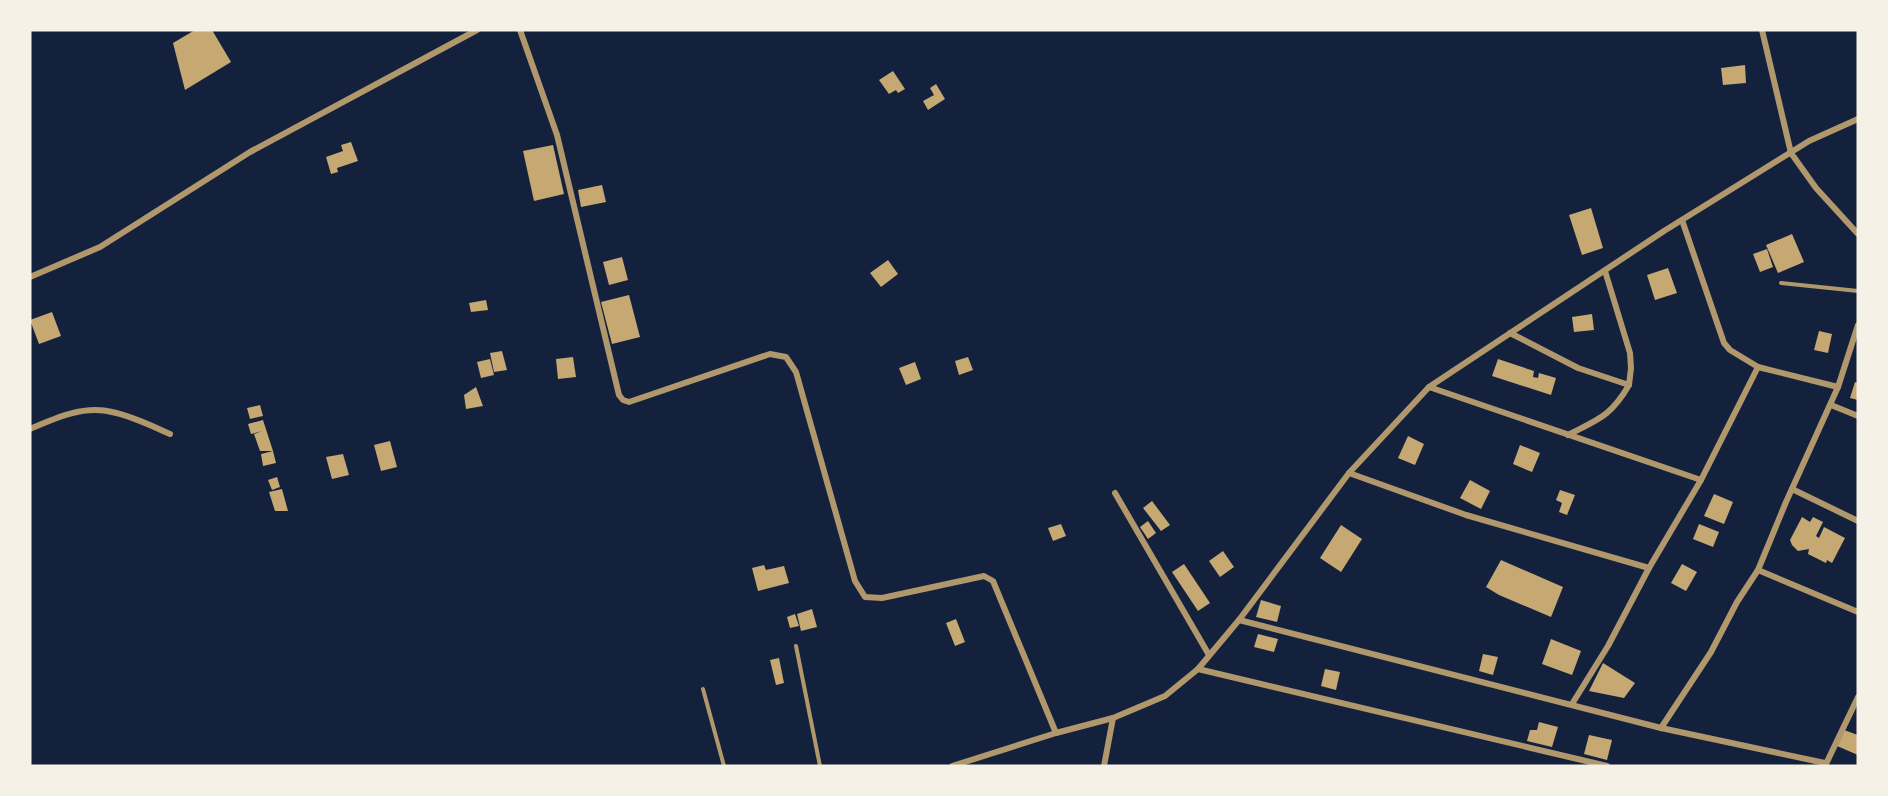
<svg xmlns="http://www.w3.org/2000/svg" width="1888" height="796" viewBox="0 0 1888 796" font-family="'Fira Sans',sans-serif">
<rect width="100%" height="100%" fill="#14213d"/>
<!-- building -->
<g fill="#c6a872">
<polygon points="195,30 212,30 231,62 185,90 173,43"/>
<polygon points="1745,65 1746,83 1723,85 1721,68"/>
<polygon points="893,71 905,89 898,93 896,90 889,94 879,80"/>
<polygon points="936,84 945,99 928,110 923,101 934,95 930,88"/>
<polygon points="351,142 358,161 337,168 338,172 331,174 326,157 343,151 341,145"/>
<polygon points="553,145 564,194 534,201 523,151"/>
<polygon points="602,185 606,202 581,207 578,190"/>
<polygon points="1591,208 1603,248 1582,255 1569,215"/>
<polygon points="1792,234 1804,262 1778,273 1766,245"/>
<polygon points="1767,249 1773,267 1760,272 1753,254"/>
<polygon points="622,257 628,280 609,285 603,262"/>
<polygon points="888,260 898,274 881,287 870,273"/>
<polygon points="1668,268 1677,293 1655,300 1647,275"/>
<polygon points="629,295 640,337 612,344 601,302"/>
<polygon points="486,300 488,310 471,312 469,303"/>
<polygon points="52,312 61,336 39,344 30,320"/>
<polygon points="1592,314 1594,330 1574,332 1572,317"/>
<polygon points="1819,331 1832,334 1828,353 1814,350"/>
<polygon points="502,351 507,370 494,372 490,353"/>
<polygon points="573,357 576,377 558,379 556,359"/>
<polygon points="968,357 973,370 959,375 955,361"/>
<polygon points="490,359 494,375 481,378 477,362"/>
<polygon points="1498,359 1534,371 1533,377 1538,378 1539,373 1556,378 1551,395 1492,376"/>
<polygon points="915,362 921,379 906,385 899,368"/>
<polygon points="1855,382 1858,383 1858,400 1850,398"/>
<polygon points="476,387 483,406 466,409 464,395"/>
<polygon points="260,405 263,416 250,419 247,408"/>
<polygon points="263,420 273,451 276,463 263,466 261,454 273,451 260,451 254,434 262,431 251,434 248,424"/>
<polygon points="1408,436 1424,444 1415,465 1398,458"/>
<polygon points="390,441 397,467 381,471 374,445"/>
<polygon points="1520,445 1540,453 1532,472 1513,464"/>
<polygon points="343,454 349,475 332,479 326,457"/>
<polygon points="277,477 280,487 272,490 268,480"/>
<polygon points="1470,480 1490,491 1481,509 1460,498"/>
<polygon points="282,489 288,511 275,511 269,492"/>
<polygon points="1560,490 1575,495 1567,515 1559,512 1562,503 1556,500"/>
<polygon points="1714,494 1733,502 1724,524 1704,516"/>
<polygon points="1152,501 1170,525 1161,531 1143,508"/>
<polygon points="1802,517 1810,522 1813,517 1823,522 1816,536 1819,538 1824,527 1845,538 1832,563 1827,560 1826,563 1808,554 1809,549 1798,551 1792,545 1790,540"/>
<polygon points="1148,521 1156,533 1148,539 1140,527"/>
<polygon points="1061,524 1066,536 1053,541 1048,528"/>
<polygon points="1699,524 1719,532 1713,547 1693,539"/>
<polygon points="1341,525 1362,539 1341,572 1320,558"/>
<polygon points="1223,551 1234,567 1220,577 1209,561"/>
<polygon points="1501,560 1563,587 1551,617 1499,595 1486,587"/>
<polygon points="1184,564 1210,603 1198,611 1172,572"/>
<polygon points="1682,564 1697,572 1686,591 1671,583"/>
<polygon points="764,565 766,570 784,566 789,583 758,591 752,568"/>
<polygon points="1261,600 1281,606 1277,622 1256,617"/>
<polygon points="812,609 817,627 801,631 797,614"/>
<polygon points="795,614 799,626 790,628 787,617"/>
<polygon points="956,619 965,642 955,646 946,623"/>
<polygon points="1258,634 1278,639 1274,652 1254,647"/>
<polygon points="1551,639 1581,651 1572,675 1542,664"/>
<polygon points="1483,654 1498,657 1493,675 1479,671"/>
<polygon points="779,658 784,683 776,685 770,660"/>
<polygon points="1603,663 1635,683 1624,698 1589,691"/>
<polygon points="1325,669 1340,672 1336,690 1321,686"/>
<polygon points="1539,722 1558,727 1552,747 1527,741 1530,730 1537,730"/>
<polygon points="1844,730 1858,735 1858,755 1837,746"/>
<polygon points="1589,735 1612,740 1607,760 1584,754"/>
</g>
<g fill="none" stroke-linecap="round" stroke-linejoin="round">
<!-- service -->
<g stroke="#b1986c" stroke-width="4">
<polyline points="1781,283 1858,291"/>
<polyline points="796,646 820,766"/>
<polyline points="703,689 724,766"/>
</g>
<!-- minor -->
<g stroke="#b1986c" stroke-width="6">
<polyline points="520,30 557,135 619,395 623,400 629,402 770,354 786,357 796,372 855,581 865,597 882,598 984,576 993,581 1056,733"/>
<polyline points="1762,30 1791,153 1816,188 1858,234"/>
<polyline points="1682,220 1724,343 1730,350 1758,367 1701,480"/>
<polyline points="30,277 100,247 250,152 477,30"/>
<polyline points="1510,333 1578,368 1629,385 1631,368 1630,353 1605,271"/>
<polyline points="1758,367 1838,387 1858,325"/>
<polyline points="1429,387 1701,480 1649,568 1608,646 1572,704"/>
<polyline points="1831,405 1858,416"/>
<path d="M30,429C55,418 84,405 112,412C132,416 152,426 170,434"/>
<path d="M1568,435C1599,419 1611,416 1629,385"/>
<polyline points="1349,473 1466,515 1649,568"/>
<polyline points="1792,489 1858,521"/>
<polyline points="1115,493 1209,655"/>
<polyline points="1758,570 1858,612"/>
<polyline points="1239,620 1661,728 1825,763"/>
<polyline points="1198,669 1607,766"/>
<polyline points="1661,728 1711,652 1737,602 1758,570 1786,502 1838,387"/>
<polyline points="952,766 1056,733 1113,718 1165,696 1198,669 1239,620 1349,473 1429,387 1664,231 1809,141 1858,119"/>
<polyline points="1104,766 1113,718"/>
<polyline points="1825,766 1858,697"/>
</g>
</g>
<!-- border -->
<rect width="1888" height="796" fill="none" stroke="#f6f1e7" stroke-width="63"/>
</svg>
